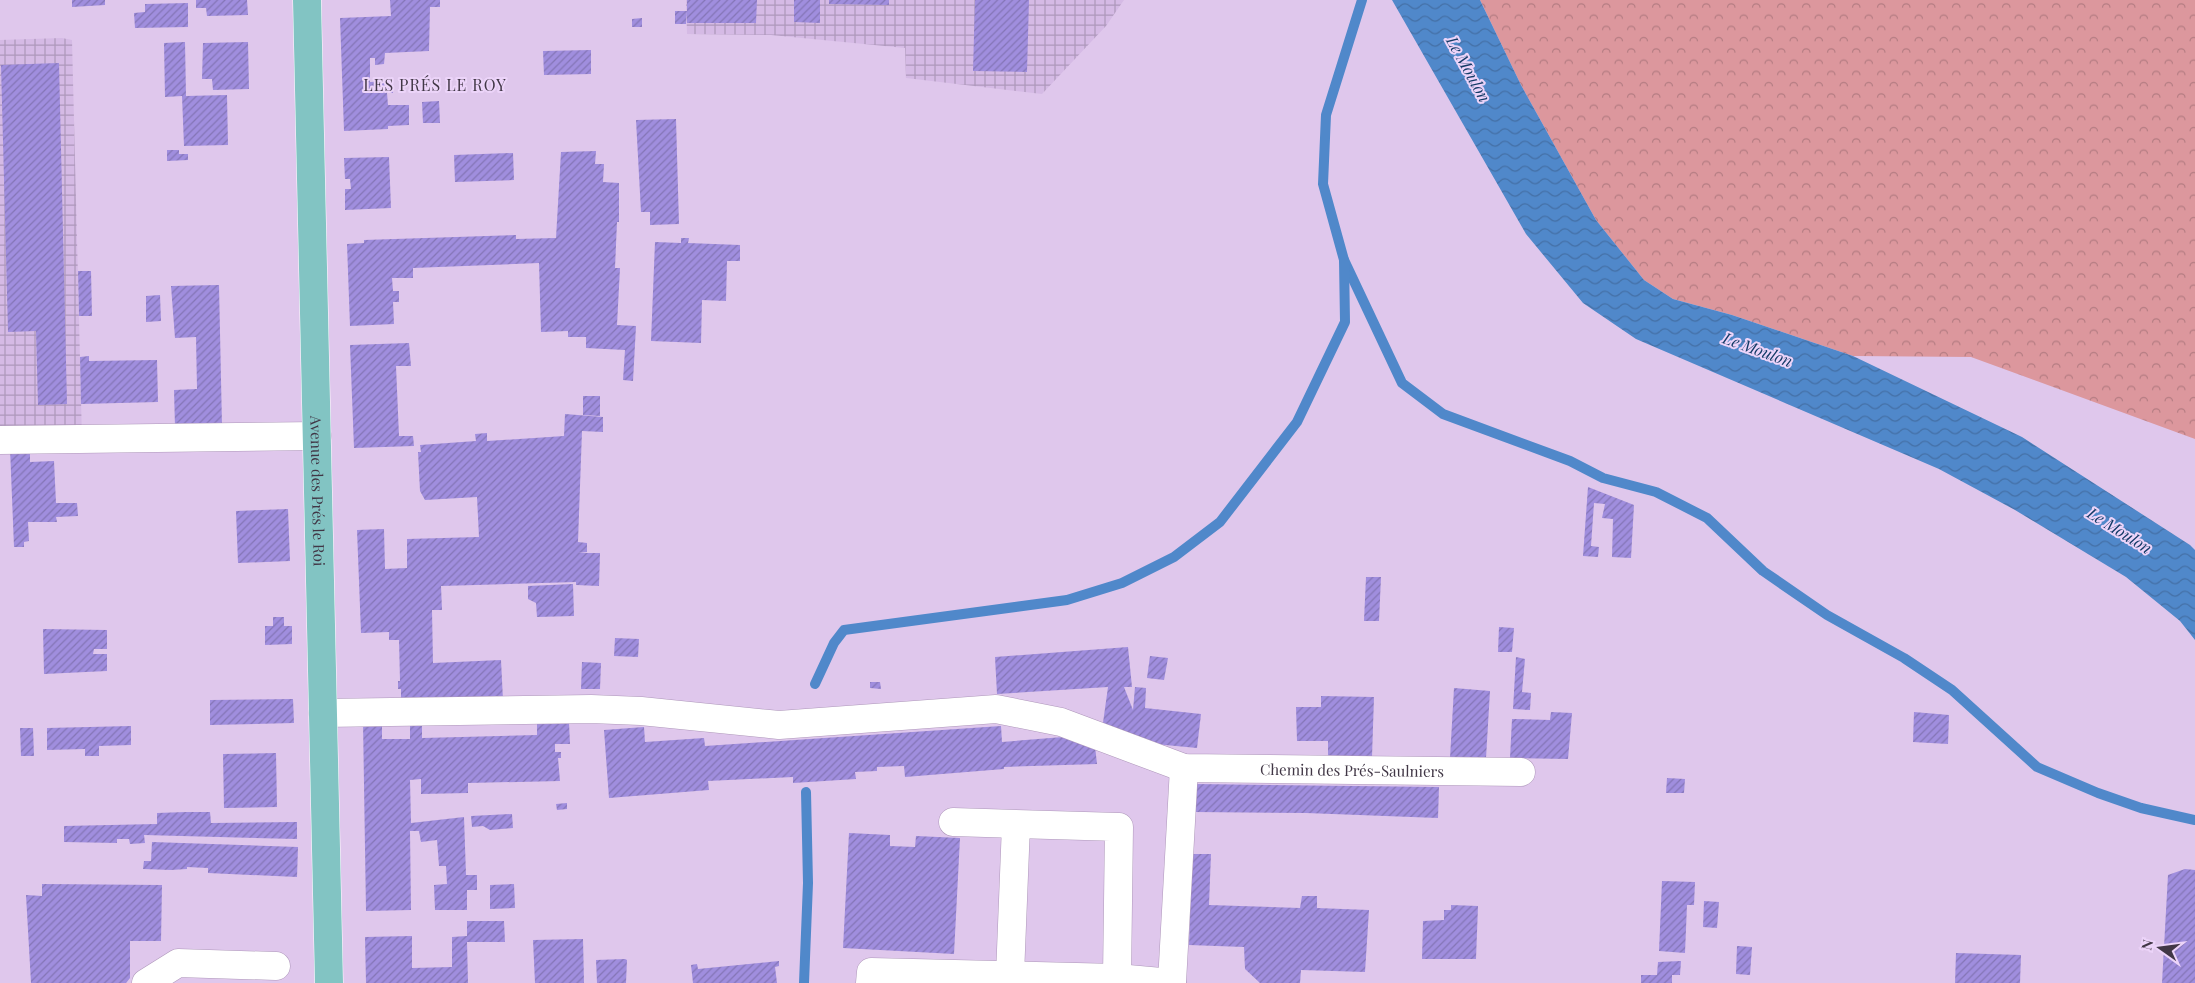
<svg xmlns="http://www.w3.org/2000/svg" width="2195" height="983" viewBox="0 0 2195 983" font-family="'Playfair Display',serif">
<defs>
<pattern id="industrial-grid" width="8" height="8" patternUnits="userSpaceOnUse" patternTransform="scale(1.25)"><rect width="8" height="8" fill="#d5bae5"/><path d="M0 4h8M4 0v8" fill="none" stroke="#ae98bb"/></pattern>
<pattern id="forest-crowns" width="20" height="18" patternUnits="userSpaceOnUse" patternTransform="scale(1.25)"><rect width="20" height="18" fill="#dc979d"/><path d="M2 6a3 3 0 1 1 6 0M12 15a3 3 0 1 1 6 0" fill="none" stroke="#b47c82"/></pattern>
<pattern id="water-waves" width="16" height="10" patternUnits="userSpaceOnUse" patternTransform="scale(1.25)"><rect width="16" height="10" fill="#5088ca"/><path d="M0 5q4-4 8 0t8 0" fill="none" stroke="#4470a6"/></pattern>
<pattern id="building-hatch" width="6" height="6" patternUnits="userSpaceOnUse" patternTransform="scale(1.25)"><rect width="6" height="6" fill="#a08ede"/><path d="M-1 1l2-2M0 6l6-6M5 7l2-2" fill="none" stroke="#8475b6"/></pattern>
</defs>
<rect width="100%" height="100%" fill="#dfc7ec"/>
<!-- industrial -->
<g fill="url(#industrial-grid)">
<polygon points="686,0 1124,0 1106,26 1042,94 906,78 905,48 771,35 687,34"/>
<polygon points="62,38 72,40 82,439 0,440 0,40"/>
</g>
<!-- forest -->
<polygon fill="url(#forest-crowns)" points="1480,0 2195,0 2195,439 1971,357 1853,356 1732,315 1673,299 1644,280 1596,220 1521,85"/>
<!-- water -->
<polygon fill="url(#water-waves)" points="1392,0 1480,0 1521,85 1596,220 1644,280 1673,299 1732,315 1853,356 2022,437 2190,545 2195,550 2195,640 2180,621 2126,577 2015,510 1939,469 1636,339 1583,303 1526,234"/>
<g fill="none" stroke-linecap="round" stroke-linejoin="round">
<!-- stream -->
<g stroke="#5088ca" stroke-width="10">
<polyline points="1344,260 1402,383 1443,414 1570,461 1603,478 1656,492 1707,518 1763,571 1827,615 1904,658 1952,690 2037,767 2098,793 2141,808 2195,820"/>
<polyline points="815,684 834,643 844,630 1067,600 1122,583 1174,557 1220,522 1297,422 1345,322 1344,260 1323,184 1326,115 1362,0"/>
<polyline points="804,983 808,883 806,792"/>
</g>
</g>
<!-- building -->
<g fill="url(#building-hatch)">
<polygon points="72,0 105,0 105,5 72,7"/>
<polygon points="196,0 247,0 248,15 207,16 206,8 196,8"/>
<polygon points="390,0 440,0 440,7 430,7 429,51 385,53 384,64 375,65 375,58 370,58 370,82 393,81 393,93 387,93 388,105 409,105 409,125 388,126 388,129 344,131 340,18 391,16"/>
<polygon points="687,0 757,0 756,23 687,23"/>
<polygon points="794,0 820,0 820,23 794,22"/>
<polygon points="829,0 889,0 889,5 829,4"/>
<polygon points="975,0 1029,0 1027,72 973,71"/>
<polygon points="188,3 188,27 135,28 134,13 145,12 145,4"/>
<polygon points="675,11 687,11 686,24 675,24"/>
<polygon points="642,18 642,27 632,27 632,19"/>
<polygon points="185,42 186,96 227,95 228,145 184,146 182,96 165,97 164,43"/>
<polygon points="248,42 249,89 213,90 212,79 202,79 203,43"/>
<polygon points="591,50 591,74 544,75 543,51"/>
<polygon points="59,63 67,404 38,405 36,331 8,332 1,65"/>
<polygon points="439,101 440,123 423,123 422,102"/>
<polygon points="676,119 679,224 650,225 650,212 641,212 636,120"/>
<polygon points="167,150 179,150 179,154 188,154 188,160 167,161"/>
<polygon points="596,151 595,164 604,164 603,182 619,183 619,222 617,222 615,268 620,268 617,325 636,326 633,381 623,380 625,350 586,348 586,337 568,337 568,331 541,332 539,263 413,268 413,278 392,278 393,291 399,291 399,302 393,302 394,324 350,326 347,244 364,243 364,240 516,235 516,239 556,238 561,152"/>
<polygon points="513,153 514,180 455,182 454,155"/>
<polygon points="389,157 391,208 345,210 345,189 351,189 350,179 345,179 344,158"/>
<polygon points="681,238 689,238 688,243 740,245 740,261 727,261 726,301 702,300 701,343 651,341 655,242 681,243"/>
<polygon points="78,271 91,271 92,316 79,316"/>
<polygon points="219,285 222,426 175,427 174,390 197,389 196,337 175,338 171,286"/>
<polygon points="160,295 161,321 146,322 146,296"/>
<polygon points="409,343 411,366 396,366 399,436 413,436 414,446 354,448 350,345"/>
<polygon points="89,356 89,361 157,360 158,402 81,404 80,357"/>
<polygon points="583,396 600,396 600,416 583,415"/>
<polygon points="565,414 603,417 603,432 582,431 578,542 587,543 587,552 578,553 600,553 599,586 576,585 576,582 441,586 442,610 432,610 433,663 501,660 503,700 401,703 401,689 398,689 398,681 400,681 399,640 389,640 389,632 361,633 357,530 384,529 385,569 407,568 407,539 479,537 477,497 425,500 420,491 418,452 421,452 420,445 476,441 475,434 487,433 487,441 564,436"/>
<polygon points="30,447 30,462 54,461 56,503 77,503 78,516 56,517 57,522 28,522 29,541 24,542 24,547 14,547 10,448"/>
<polygon points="1588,487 1634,505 1631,558 1612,557 1613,519 1602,518 1605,504 1594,503 1591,546 1599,547 1598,557 1583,556"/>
<polygon points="288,509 290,561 238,563 236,511"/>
<polygon points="1366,577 1381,577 1379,621 1364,621"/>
<polygon points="573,584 574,616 537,617 536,603 528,599 528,586"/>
<polygon points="273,617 284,617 284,626 292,626 292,644 265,645 265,626 273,626"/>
<polygon points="1499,627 1514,628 1512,652 1498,652"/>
<polygon points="43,629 107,630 107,649 94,649 93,654 107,654 107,671 44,674"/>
<polygon points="615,638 639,639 638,657 614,656"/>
<polygon points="1128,647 1132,687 1124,687 1133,710 1135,687 1146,688 1145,708 1201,714 1197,748 1155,744 1102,730 1108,687 997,694 995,657"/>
<polygon points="1150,656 1168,658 1164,680 1147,678"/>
<polygon points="1516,657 1525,659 1522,692 1531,693 1530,710 1513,709"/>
<polygon points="582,662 601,663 600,689 581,689"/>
<polygon points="870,682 880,682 881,689 870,688"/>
<polygon points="1454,688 1490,691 1486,758 1450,758"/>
<polygon points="1321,696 1374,697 1372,757 1328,756 1328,741 1297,741 1296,707 1321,707"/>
<polygon points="293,699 294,723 210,725 210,700"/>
<polygon points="1551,712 1572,713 1568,759 1510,758 1512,719 1550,720"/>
<polygon points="1914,712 1949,715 1948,744 1913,742"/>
<polygon points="363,721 382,721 382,739 410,739 410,724 422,723 422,738 537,735 537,724 569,723 570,744 555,744 555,752 561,752 561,758 558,758 560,781 468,783 468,793 421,794 421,779 410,780 411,823 464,817 466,875 477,875 477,890 467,890 467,910 435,910 434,885 447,884 446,866 439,866 437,840 421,842 419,831 410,831 411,910 366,911"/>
<polygon points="131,726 131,745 99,746 99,756 85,756 85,749 47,750 47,728"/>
<polygon points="1001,726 1002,742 1063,737 1095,746 1097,764 1004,767 1004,769 905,777 904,766 877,767 877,771 855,772 856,779 793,783 793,777 708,781 709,790 609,798 604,730 644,727 645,742 704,738 705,746"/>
<polygon points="20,728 33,728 34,756 21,756"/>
<polygon points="276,753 277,807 224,808 223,754"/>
<polygon points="1667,778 1685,779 1684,793 1666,793"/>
<polygon points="1195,784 1439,787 1438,818 1306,813 1194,812"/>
<polygon points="567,803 567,809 557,810 556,804"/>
<polygon points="186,812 210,812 211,823 297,822 297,839 144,835 145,843 130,844 129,839 117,839 117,843 64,842 64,826 157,824 157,813"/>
<polygon points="512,814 513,828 490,830 483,826 472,827 471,816"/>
<polygon points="849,833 890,835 890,846 915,847 916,836 960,838 954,954 843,948"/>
<polygon points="152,842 298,847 297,877 208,873 208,868 187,867 187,869 171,870 143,869 144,861 151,861"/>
<polygon points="1192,854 1211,854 1209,905 1300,908 1302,896 1317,896 1317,908 1369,910 1365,972 1301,970 1300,983 1260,983 1245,969 1244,947 1189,945"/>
<polygon points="2185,869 2195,870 2195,983 2162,983 2168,875"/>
<polygon points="1662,881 1695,882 1694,905 1687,905 1685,953 1659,951"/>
<polygon points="42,884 162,885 161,941 130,941 130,978 126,983 31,983 26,895 42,896"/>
<polygon points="514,884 515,908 490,909 490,885"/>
<polygon points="1704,901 1719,902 1717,928 1703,927"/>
<polygon points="1451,905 1478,906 1476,959 1422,959 1423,921 1444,920 1444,910 1451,910"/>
<polygon points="467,921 504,921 505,942 467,942 468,983 366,983 365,937 412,936 412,968 452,967 452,937 467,936"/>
<polygon points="583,939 584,983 535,983 533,940"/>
<polygon points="1737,946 1752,947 1750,975 1736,974"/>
<polygon points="1956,953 2021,955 2020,983 1955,983"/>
<polygon points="625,959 627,960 626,983 597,983 596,960"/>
<polygon points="779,961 779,966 775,967 777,983 693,983 691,965 697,964 698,969"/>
<polygon points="1681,961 1680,975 1672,975 1672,983 1641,983 1641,975 1657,975 1658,962"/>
</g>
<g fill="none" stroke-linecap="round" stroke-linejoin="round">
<!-- minor casing -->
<g stroke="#ae97ba" stroke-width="29">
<g id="minor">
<polyline points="0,440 317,436"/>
<path id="s1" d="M323,713L591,709L641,711L779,725L996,709L1061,722L1184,768L1521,772"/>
<polyline points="953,822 1119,827 1117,978"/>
<polyline points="1010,975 1016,825"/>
<polyline points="1172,982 1184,768"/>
<polyline points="146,983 178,963 276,966"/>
<polyline points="870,983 871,972 1117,978 1172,983"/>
</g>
</g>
<!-- major casing -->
<g stroke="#fff" stroke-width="29">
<g id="major">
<path id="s2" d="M307,0L329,983"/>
</g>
</g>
<!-- minor -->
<use href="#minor" stroke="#fff" stroke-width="28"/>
<!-- major -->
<use href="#major" stroke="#82c4c3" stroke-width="28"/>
</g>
<g text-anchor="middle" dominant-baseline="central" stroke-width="4" stroke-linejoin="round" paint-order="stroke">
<!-- street labels -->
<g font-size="15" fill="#413746" stroke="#ecd4f9">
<text stroke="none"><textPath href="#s2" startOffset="491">Avenue des Prés le Roi</textPath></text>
<text stroke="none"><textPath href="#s1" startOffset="1040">Chemin des Prés-Saulniers</textPath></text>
</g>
<!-- water labels -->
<g font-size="16" font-style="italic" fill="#143b67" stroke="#ecd4f9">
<text transform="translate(1469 69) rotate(61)">Le Moulon</text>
<text transform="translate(1758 349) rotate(20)">Le Moulon</text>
<text transform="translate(2120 530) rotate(32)">Le Moulon</text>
</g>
<!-- neighbourhood labels -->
<g font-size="16" letter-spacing="1" fill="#413746" stroke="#ecd4f9">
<text x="435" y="84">LES PRÉS LE ROY</text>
</g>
</g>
<!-- north arrow -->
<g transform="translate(2160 948) rotate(284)" stroke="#ecd4f9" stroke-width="4" paint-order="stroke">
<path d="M0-4L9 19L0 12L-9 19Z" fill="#413746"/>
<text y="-8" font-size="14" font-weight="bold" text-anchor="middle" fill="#413746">N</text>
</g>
</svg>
